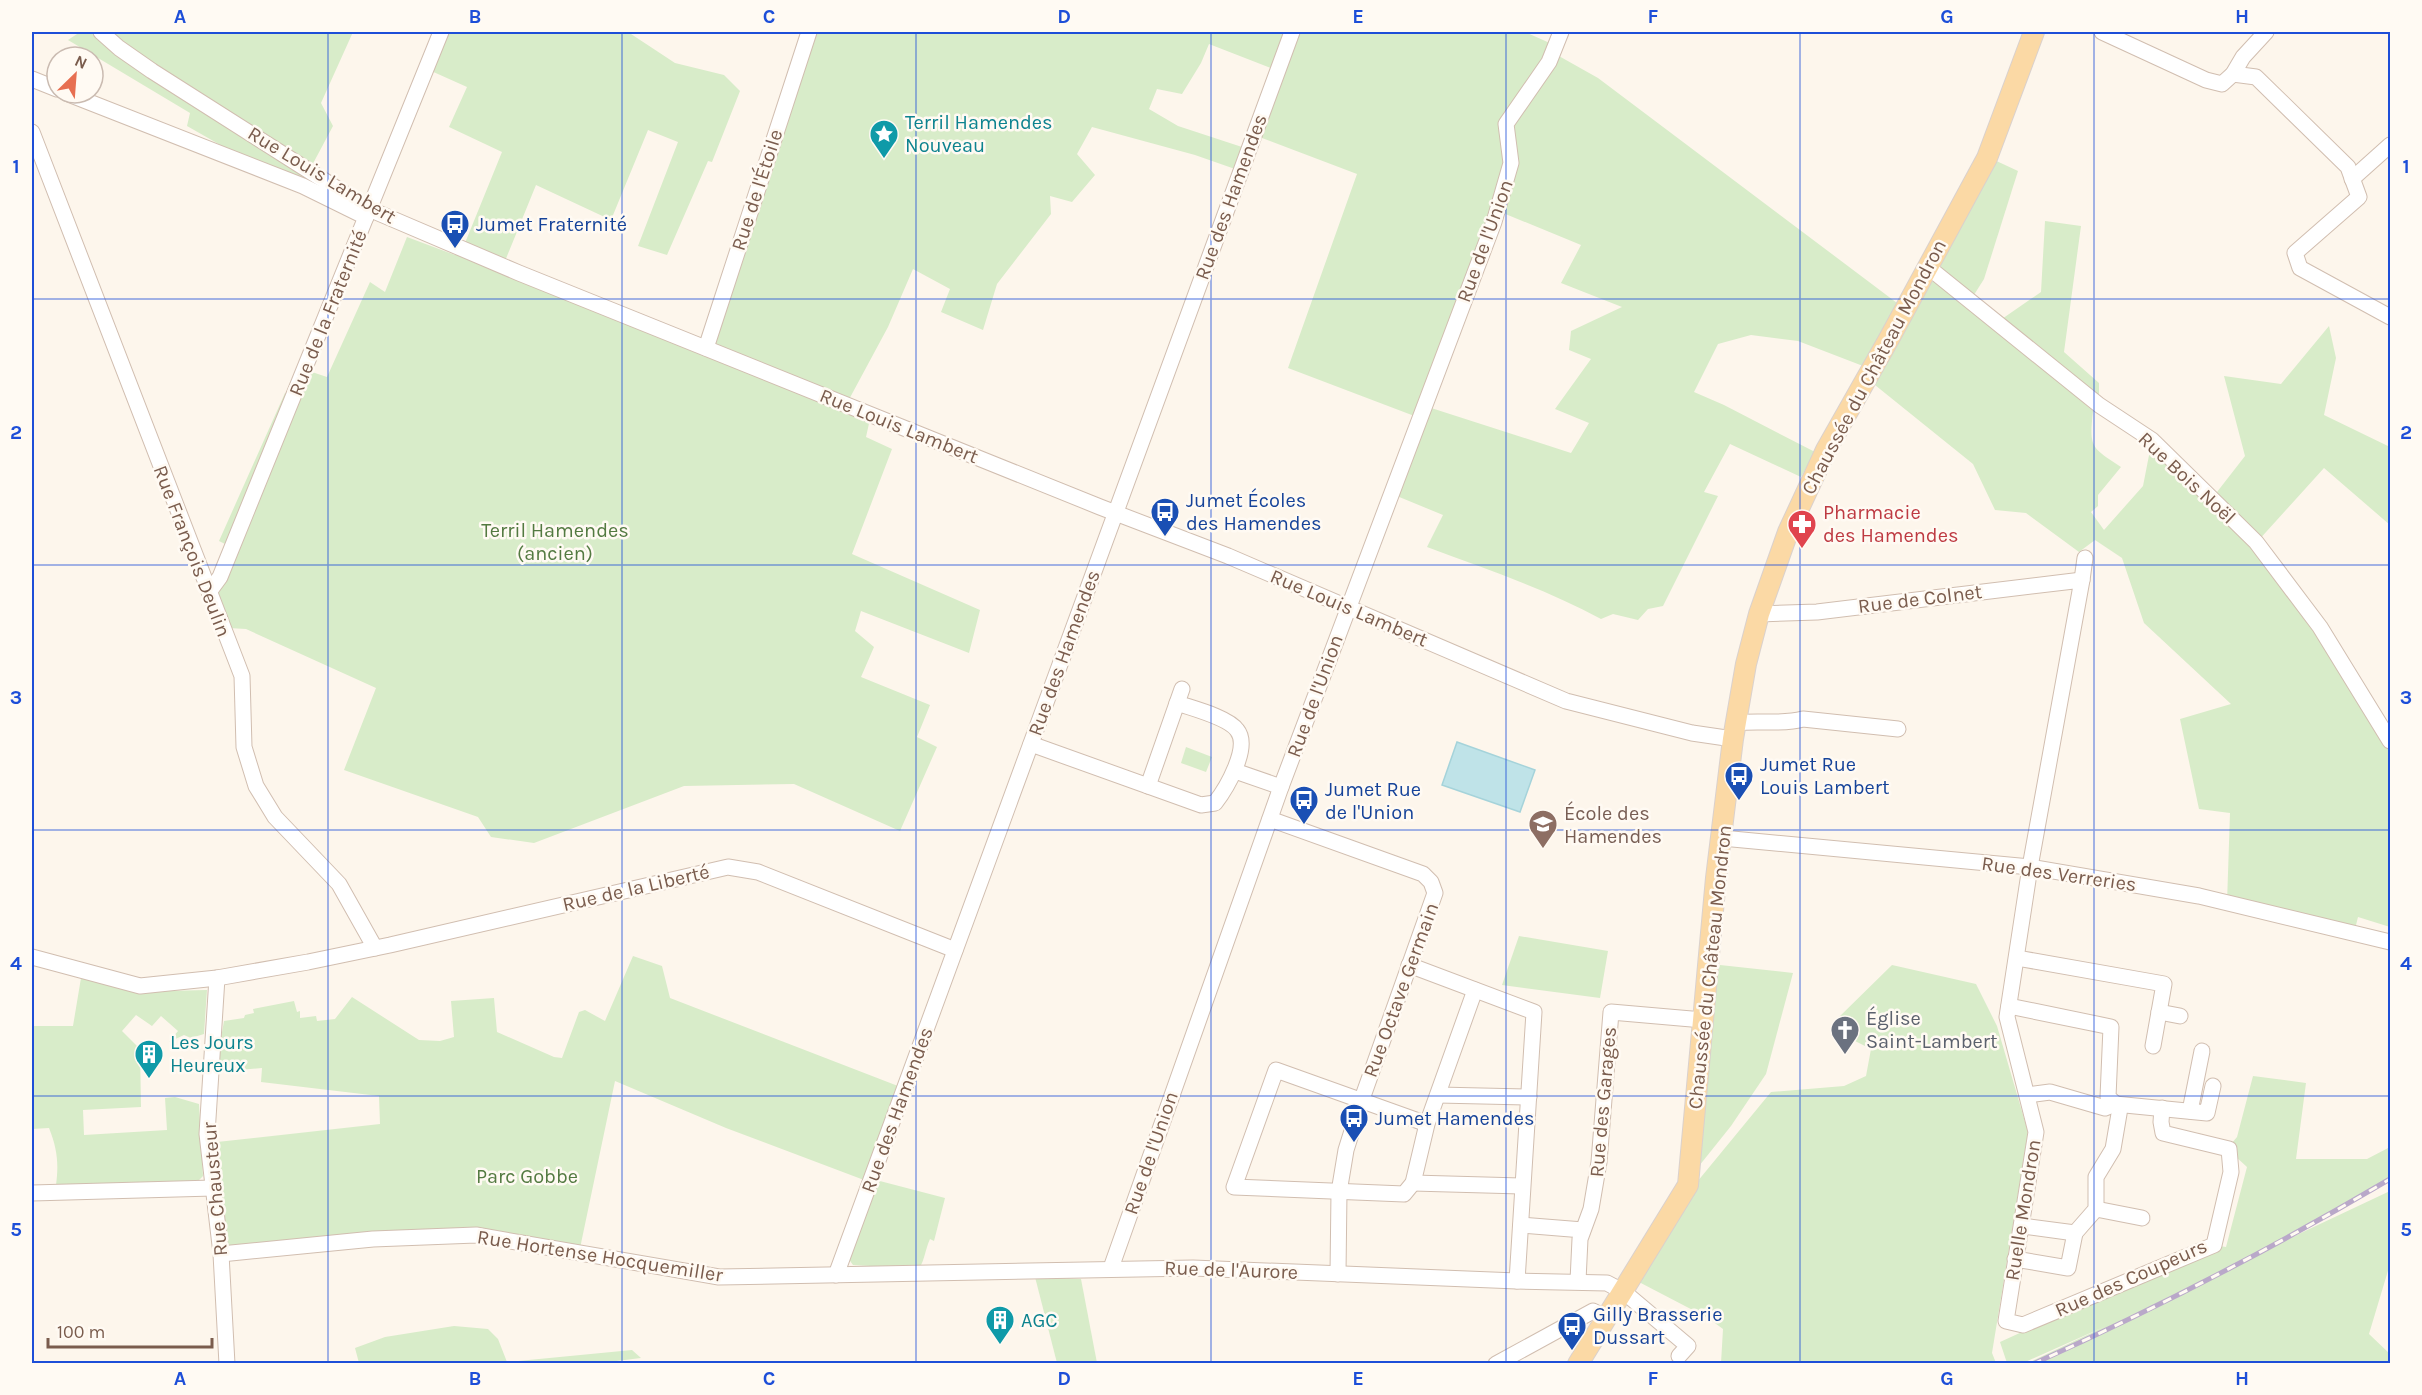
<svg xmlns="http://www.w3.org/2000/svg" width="2422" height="1395" viewBox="0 0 2422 1395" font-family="Karla,sans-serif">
<rect width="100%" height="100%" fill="#fdf6ec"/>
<!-- green -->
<g fill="#d8ecc9">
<polygon points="80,32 353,32 321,103 333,126 309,171 362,215 238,155 187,126 190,113 68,40"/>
<polygon points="445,32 632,32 631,34 675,63 724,75 740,91 712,162 708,161 667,255 638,246 678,142 648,130 611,220 536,185 505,261 465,243 502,152 449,127 467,87 429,70"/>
<path d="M804,32H1525L1552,44L1550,51L1598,78L1905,309L1863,366L1798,341L1751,335L1718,344L1694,392L1724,405L1815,452L1801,477L1730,444L1704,492L1718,496L1663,606L1648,609L1638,620L1613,614L1601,619C1546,589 1486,569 1427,547L1443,515L1392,494L1425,406L1571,453L1589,423L1555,409L1591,359L1569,350L1571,331L1622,307L1561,283L1581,245L1503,213L1417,417L1288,368L1357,174L1254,135L1273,69L1209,44L1201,63L1182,94L1157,89L1149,109L1178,126L1242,147L1235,169L1195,155L1092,127L1077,154L1095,175L1072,202L1050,196L1051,214L997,284L983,330L941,312L950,289L913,269L888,327L846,405L870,419L866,437L892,449L852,554L980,610L969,653L861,611L855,631L874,647L861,677L930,705L917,737L937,747L900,831L794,784L684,786L534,843L491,837L478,817L344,770L376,688L246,629L228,628L212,594L220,590L241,539L227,545L219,541L285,393L298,398L309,371L327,377L370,282L385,292L407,237L455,255L462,254L717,357L713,338Z"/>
<polygon points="1990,158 2018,171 1984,279 1972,298 1941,267 1941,256"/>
<polygon points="2045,221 2081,226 2064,352 2099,383 2099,405 1999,321 2041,292"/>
<path d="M1937,274L2093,411C2089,448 2091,447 2121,467L2098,495V506L2091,512L2104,530L2143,486L2152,440L2252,536L2217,492L2245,456L2224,376L2281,384L2329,326L2336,358L2324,415L2390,447V525L2324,468L2257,542L2390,741V927L2358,917L2355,929L2227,903L2230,813L2199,809L2180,719L2231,704L2144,623L2122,558L2095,540L2079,552L2026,513L1995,510L1973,464L1870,381Z"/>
<polygon points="1186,747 1212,757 1206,772 1181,763"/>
<polygon points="1519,936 1608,951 1600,998 1502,985"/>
<polygon points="633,956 662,966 670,998 898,1086 864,1180 726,1128 615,1081 579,1253 476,1235 221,1254 208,1143 380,1124 379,1096 261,1082 262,1068 215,1072 224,1021 244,1018 245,1015 254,1013 253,1009 294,1001 297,1012 300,1011 300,1018 316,1016 317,1021 335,1019 352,997 419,1040 440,1041 454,1037 451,1001 494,998 497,1032 554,1057 562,1058 579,1012 585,1010 605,1021"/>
<polygon points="1720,965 1793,973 1766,1074 1731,1126 1695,1171 1716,978"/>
<polygon points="1892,965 1976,984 1997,1026 2028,1132 1992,1353 1996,1363 1721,1363 1723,1329 1708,1318 1637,1281 1697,1182 1771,1092 1844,1086 1866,1076 1871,1049 1833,1030 1838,1018"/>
<path d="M81,978L165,991L207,990L204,1034L191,1038L184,1035L169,1042L178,1031L161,1016L152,1026L136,1015L122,1031L140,1049L141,1107L83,1110L84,1135L167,1130L165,1098L175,1097L199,1104L203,1176L196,1183L56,1185C59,1163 57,1148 49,1128L32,1129V1026H73Z"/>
<polygon points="2253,1076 2306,1083 2296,1159 2367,1159 2390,1147 2390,1177 2348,1203 2248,1258 2390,1191 2390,1264 2369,1334 2390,1354 2390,1363 2028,1363 2106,1326 2023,1363 2007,1363 2000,1342 2214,1245 2226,1247 2247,1167 2235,1156 2231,1144 2237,1137"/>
<path d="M876,1180L945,1198L934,1241L930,1239C925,1250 925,1259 919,1269L853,1265L848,1258Z"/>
<polygon points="1035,1277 1081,1279 1097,1363 1057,1363"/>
<polygon points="454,1326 488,1329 498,1339 507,1362 632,1350 641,1358 592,1364 359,1363 355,1348 385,1337"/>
</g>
<!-- water -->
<polygon fill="#bfe3e8" stroke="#a5d3da" stroke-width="1.5" points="1457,742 1535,770 1520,812 1442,785"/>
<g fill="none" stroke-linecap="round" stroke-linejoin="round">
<!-- minor casing -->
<g stroke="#d1beb0" stroke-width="17">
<g id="minor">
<polyline points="101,32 119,48 152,71 369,209 519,273 1100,507 1228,556 1566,701 1692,733 1733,739"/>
<polyline points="2102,32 2206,80 2222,84 2233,74 2243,57 2266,32"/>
<polyline points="2233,74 2256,77 2348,167 2359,197 2295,253 2300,268 2390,317"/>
<polyline points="32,79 57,89"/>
<polyline points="66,93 303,186 366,217"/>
<polyline points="32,132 242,676 244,747 256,786 275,817 339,884 375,948"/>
<polyline points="2352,179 2390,145"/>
<polyline points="1928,267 2099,405 2152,440 2256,542 2320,627 2390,741"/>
<polyline points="706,348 809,32"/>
<polyline points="2082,580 2085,558"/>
<polyline points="209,592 220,577 441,32"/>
<polyline points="1759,614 1817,612 2082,580 2030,867 2007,1017 2036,1132 2006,1321 2023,1325 2214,1245 2231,1172 2229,1149 2163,1133 2161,1122 2162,1108"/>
<path d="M1736,723C1758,720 1782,725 1803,719L1898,729"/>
<path d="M1031,744L1201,805L1215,803C1226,789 1251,747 1237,730C1228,717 1191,708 1177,703"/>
<polyline points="1235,771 1281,787"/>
<polyline points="1148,786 1182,689"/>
<polyline points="1270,819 1423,874 1431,882 1435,893 1362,1099 1346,1150 1339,1192 1338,1274"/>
<polyline points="1722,838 2030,867 2199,896 2390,942"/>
<polyline points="32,957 140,986 217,978 308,962 390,945 728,867 758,872 955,950"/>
<polyline points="2017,958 2164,984 2153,1046"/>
<polyline points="1409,965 1534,1012 1517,1281"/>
<polyline points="217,978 207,1134 221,1254 227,1364"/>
<polyline points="2009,1006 2111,1027 2108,1097 2120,1108 2113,1149 2096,1177 2096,1209 2075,1233 2023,1226"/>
<polyline points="2159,1012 2180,1016"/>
<polyline points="1438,1095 1529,1097"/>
<polyline points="2027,1095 2050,1092 2105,1108 2115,1104 2207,1113 2213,1086"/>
<polyline points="2190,1111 2202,1051"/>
<polyline points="1427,1124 1276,1070 1234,1187 1404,1194 1413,1183 1427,1124 1475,990"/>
<polyline points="1413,1183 1521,1186"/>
<polyline points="32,1193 213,1188"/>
<polyline points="2096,1209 2142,1218"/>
<polyline points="1521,1225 1583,1230"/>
<polyline points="221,1254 373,1239 476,1235 719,1277 1193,1268 1517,1281 1607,1283 1624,1292 1688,1346 1679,1356"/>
<polyline points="2015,1259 2068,1268 2075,1233"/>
<polyline points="1111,1268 1281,787 1494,222 1511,163 1506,124 1549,62 1561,32"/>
<polyline points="836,1275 1292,32"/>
<polyline points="1578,1281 1580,1239 1591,1209 1599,1162 1611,1012 1703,1020"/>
<polyline points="1496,1364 1593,1311 1607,1318"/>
</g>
</g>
<!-- major casing -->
<g stroke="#dad1cd" stroke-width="22">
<polyline id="major" points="1578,1364 1688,1185 1716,878 1733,739 1746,664 1759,614 1788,532 1826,450 1890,337 1987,158 2034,32"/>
</g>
<!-- minor -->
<use href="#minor" stroke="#fff" stroke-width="15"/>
<!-- major -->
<use href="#major" stroke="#fbd9a5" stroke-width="20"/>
<!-- rail casing -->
<g stroke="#b9a8c9" stroke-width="5">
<path id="rail" d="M2033,1364C2155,1309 2275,1247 2390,1179"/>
</g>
<!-- rail -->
<use href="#rail" stroke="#fffaf3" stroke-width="3" stroke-dasharray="9" stroke-linecap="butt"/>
</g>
<!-- grid -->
<path fill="none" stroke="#1d4ed8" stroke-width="1.5" stroke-opacity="0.55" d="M328,32V1364M622,32V1364M916,32V1364M1211,32V1364M1506,32V1364M1800,32V1364M2094,32V1364M32,299H2390M32,565H2390M32,830H2390M32,1096H2390"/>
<!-- icons -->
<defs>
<g id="sight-pin" transform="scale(1.5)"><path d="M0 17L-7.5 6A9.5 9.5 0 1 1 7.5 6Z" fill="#0f9aa8" stroke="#fffaf3"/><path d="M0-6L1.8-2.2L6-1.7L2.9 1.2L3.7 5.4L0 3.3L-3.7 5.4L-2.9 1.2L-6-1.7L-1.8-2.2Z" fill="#fff"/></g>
<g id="bus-pin" transform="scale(1.5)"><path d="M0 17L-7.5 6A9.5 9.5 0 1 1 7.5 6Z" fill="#1a4fb4" stroke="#fffaf3"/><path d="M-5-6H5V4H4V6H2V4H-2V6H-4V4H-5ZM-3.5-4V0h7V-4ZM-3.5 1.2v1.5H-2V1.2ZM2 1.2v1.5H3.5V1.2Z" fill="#fff"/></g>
<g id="pharmacy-pin" transform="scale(1.5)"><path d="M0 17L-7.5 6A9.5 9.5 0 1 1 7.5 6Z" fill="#e0444e" stroke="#fffaf3"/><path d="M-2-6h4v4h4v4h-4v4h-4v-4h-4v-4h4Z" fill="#fff"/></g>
<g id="school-pin" transform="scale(1.5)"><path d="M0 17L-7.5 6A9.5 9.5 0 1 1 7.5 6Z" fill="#8d6e63" stroke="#fffaf3"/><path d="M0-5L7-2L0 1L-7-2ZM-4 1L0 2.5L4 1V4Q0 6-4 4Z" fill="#fff"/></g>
<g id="church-pin" transform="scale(1.5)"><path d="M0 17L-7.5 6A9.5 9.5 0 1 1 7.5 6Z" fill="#6b7280" stroke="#fffaf3"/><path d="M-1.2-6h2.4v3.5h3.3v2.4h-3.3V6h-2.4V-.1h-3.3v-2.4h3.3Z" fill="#fff"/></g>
<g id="building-pin" transform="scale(1.5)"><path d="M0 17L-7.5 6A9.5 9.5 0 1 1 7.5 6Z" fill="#0f9aa8" stroke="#fffaf3"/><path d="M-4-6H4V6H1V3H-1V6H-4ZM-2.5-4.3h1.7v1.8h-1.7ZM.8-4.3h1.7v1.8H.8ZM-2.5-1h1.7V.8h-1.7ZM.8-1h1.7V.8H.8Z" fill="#fff"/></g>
</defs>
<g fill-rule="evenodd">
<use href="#sight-pin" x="884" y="134"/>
<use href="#bus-pin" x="455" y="224"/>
<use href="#bus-pin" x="1165" y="512"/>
<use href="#pharmacy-pin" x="1802" y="524"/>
<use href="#bus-pin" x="1739" y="776"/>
<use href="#bus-pin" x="1304" y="800"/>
<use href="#school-pin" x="1543" y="824"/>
<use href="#church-pin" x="1845" y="1030"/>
<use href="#building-pin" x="149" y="1054"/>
<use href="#bus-pin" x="1354" y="1118"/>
<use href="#building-pin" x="1000" y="1320"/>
<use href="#bus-pin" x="1572" y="1326"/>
</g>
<g text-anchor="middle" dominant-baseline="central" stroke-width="5" stroke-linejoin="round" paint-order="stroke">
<!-- culture labels -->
<g font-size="20" fill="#0d838f" stroke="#fffaf3" text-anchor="start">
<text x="905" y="122">Terril Hamendes<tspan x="905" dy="23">Nouveau</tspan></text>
<text x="170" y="1042">Les Jours<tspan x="170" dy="23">Heureux</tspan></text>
<text x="1021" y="1320">AGC</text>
</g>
<!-- street labels -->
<g font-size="20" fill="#7a5c4d" stroke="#fffaf3">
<text transform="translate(322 175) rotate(31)">Rue Louis Lambert</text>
<text transform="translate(757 190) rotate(-72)">Rue de l'Étoile</text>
<text transform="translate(1231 197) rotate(-70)">Rue des Hamendes</text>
<text transform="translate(1485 241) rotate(-70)">Rue de l'Union</text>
<text transform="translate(328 313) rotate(-68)">Rue de la Fraternité</text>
<text transform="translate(1874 367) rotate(-62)">Chaussée du Château Mondron</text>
<text transform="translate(899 426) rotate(22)">Rue Louis Lambert</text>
<text transform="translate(2187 478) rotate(43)">Rue Bois Noël</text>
<text transform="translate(192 551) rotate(69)">Rue François Deulin</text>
<text transform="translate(1920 599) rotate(-7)">Rue de Colnet</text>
<text transform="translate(1349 608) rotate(23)">Rue Louis Lambert</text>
<text transform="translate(1064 653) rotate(-70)">Rue des Hamendes</text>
<text transform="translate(1315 696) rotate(-70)">Rue de l'Union</text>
<text transform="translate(2059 874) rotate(8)">Rue des Verreries</text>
<text transform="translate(636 888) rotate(-13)">Rue de la Liberté</text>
<text transform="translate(1710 967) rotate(-84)">Chaussée du Château Mondron</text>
<text transform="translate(1401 990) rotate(-70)">Rue Octave Germain</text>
<text transform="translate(1603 1102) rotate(-85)">Rue des Garages</text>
<text transform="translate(897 1110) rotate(-70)">Rue des Hamendes</text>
<text transform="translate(1151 1153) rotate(-71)">Rue de l'Union</text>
<text transform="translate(215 1189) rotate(-95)">Rue Chausteur</text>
<text transform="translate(2023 1210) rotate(-81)">Ruelle Mondron</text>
<text transform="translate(600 1256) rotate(9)">Rue Hortense Hocquemiller</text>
<text transform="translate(1231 1270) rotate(2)">Rue de l'Aurore</text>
<text transform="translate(2131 1278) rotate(-24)">Rue des Coupeurs</text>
</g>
<!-- transit labels -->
<g font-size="20" fill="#164399" stroke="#fffaf3" text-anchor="start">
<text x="476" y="224">Jumet Fraternité</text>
<text x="1186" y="500">Jumet Écoles<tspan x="1186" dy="23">des Hamendes</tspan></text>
<text x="1760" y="764">Jumet Rue<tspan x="1760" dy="23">Louis Lambert</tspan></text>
<text x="1325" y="789">Jumet Rue<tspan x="1325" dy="23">de l'Union</tspan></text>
<text x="1375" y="1118">Jumet Hamendes</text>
<text x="1593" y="1314">Gilly Brasserie<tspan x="1593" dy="23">Dussart</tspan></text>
</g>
<!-- health labels -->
<g font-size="20" fill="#be3a42" stroke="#fffaf3" text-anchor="start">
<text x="1823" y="512">Pharmacie<tspan x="1823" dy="23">des Hamendes</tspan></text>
</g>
<!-- park labels -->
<g font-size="20" fill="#537a41" stroke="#fffaf3">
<text x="555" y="530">Terril Hamendes<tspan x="555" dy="23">(ancien)</tspan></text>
<text x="527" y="1176">Parc Gobbe</text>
</g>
<!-- education labels -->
<g font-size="20" fill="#785e54" stroke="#fffaf3" text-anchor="start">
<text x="1564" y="813">École des<tspan x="1564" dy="23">Hamendes</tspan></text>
</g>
<!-- worship labels -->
<g font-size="20" fill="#5b616d" stroke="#fffaf3" text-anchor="start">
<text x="1866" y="1018">Église<tspan x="1866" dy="23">Saint-Lambert</tspan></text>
</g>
</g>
<!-- border -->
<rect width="2422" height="1395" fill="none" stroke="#fffaf3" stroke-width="66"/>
<!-- north arrow -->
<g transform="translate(75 75) rotate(25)"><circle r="28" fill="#fffaf3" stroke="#cabbb1" stroke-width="1.5"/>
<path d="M0-4.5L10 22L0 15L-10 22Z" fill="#e76f51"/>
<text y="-9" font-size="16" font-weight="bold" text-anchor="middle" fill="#7a5c4d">N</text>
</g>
<!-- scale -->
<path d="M48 1338v9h164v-9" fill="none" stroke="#7a5c4d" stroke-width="3"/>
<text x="57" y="1338" font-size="18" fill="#7a5c4d" stroke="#fffaf3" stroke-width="4.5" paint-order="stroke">100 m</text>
<rect x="33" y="33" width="2356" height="1329" fill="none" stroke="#1d4ed8" stroke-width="2"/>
<g font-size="20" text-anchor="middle" font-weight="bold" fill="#1d4ed8">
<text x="180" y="23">A</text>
<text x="475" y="23">B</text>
<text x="769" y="23">C</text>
<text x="1064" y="23">D</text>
<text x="1358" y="23">E</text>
<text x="1653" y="23">F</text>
<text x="1947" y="23">G</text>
<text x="2242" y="23">H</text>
<text x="16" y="173">1</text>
<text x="2406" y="173">1</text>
<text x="16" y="439">2</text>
<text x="2406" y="439">2</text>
<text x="16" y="704">3</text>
<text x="2406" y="704">3</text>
<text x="16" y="970">4</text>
<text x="2406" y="970">4</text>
<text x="16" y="1236">5</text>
<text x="2406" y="1236">5</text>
<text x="180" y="1385">A</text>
<text x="475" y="1385">B</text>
<text x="769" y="1385">C</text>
<text x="1064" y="1385">D</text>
<text x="1358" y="1385">E</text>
<text x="1653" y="1385">F</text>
<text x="1947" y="1385">G</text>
<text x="2242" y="1385">H</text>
</g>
</svg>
